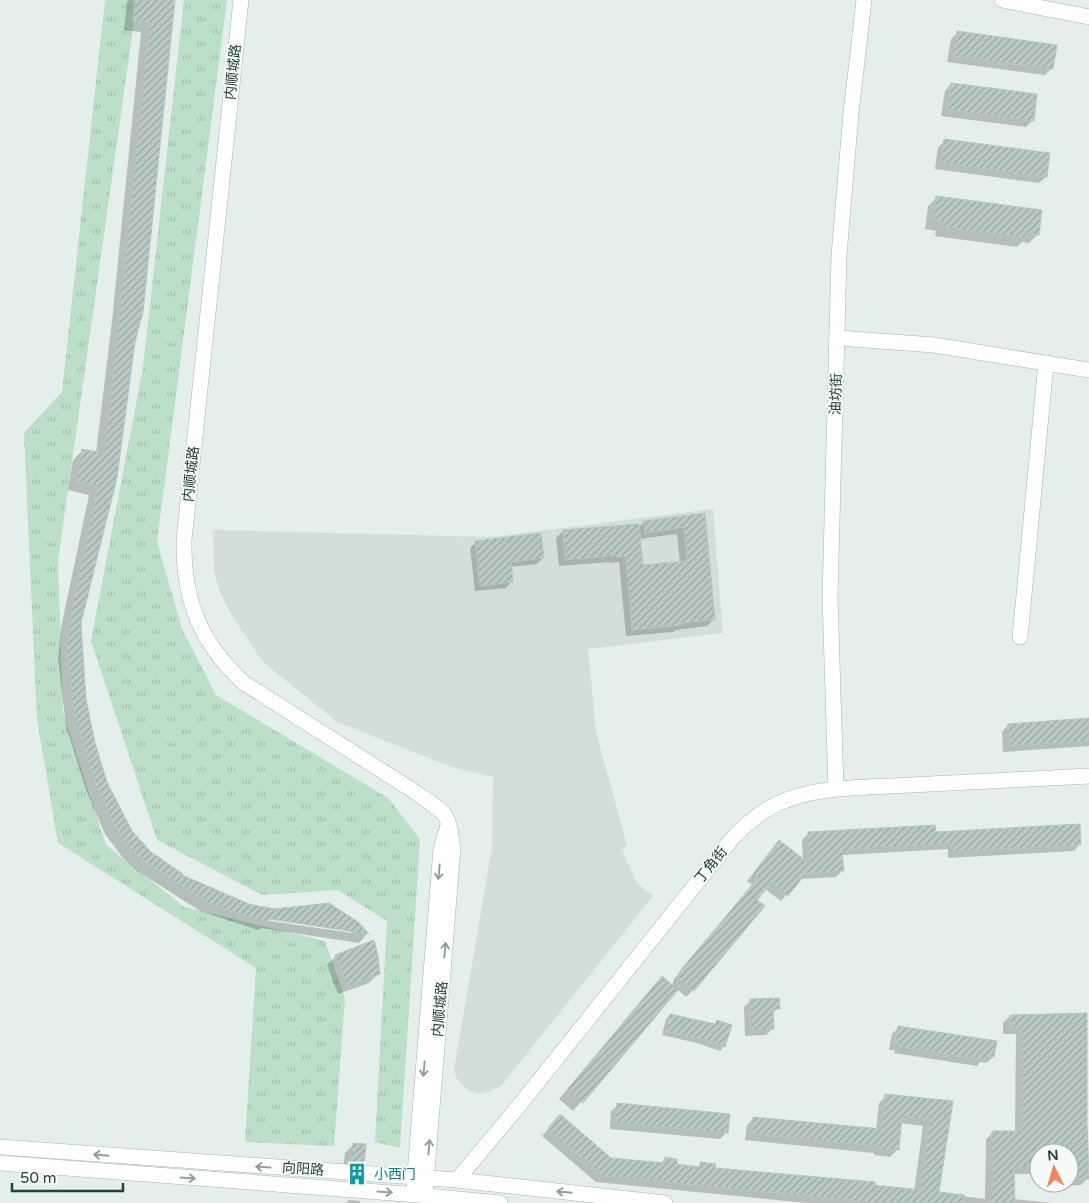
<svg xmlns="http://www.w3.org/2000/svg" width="1089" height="1203" viewBox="0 0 1089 1203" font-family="'Varela Round','Noto Sans SC',sans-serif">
<defs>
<pattern id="grass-tufts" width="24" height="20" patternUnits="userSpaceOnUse" patternTransform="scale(1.25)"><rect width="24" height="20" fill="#bcdfc7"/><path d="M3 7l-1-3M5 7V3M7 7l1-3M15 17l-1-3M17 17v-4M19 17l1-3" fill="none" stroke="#a1c0ac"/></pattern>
<pattern id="building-hatch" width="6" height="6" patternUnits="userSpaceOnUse" patternTransform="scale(1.25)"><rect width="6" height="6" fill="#b9c9c3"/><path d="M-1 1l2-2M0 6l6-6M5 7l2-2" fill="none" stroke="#96a59f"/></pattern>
</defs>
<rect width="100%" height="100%" fill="#e4eeea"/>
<!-- built -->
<polygon fill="#d2ded9" points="713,509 723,633 588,649 596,732 627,845 622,850 637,883 653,896 501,1086 488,1092 478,1094 466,1089 456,1078 454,1069 492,848 493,777 452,767 337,722 262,661 231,614 220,592 214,571 213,530 492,537"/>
<!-- grass -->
<g fill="url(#grass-tufts)">
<polygon points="105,0 137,0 58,561 63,712 106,845 184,907 325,941 345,998 334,1146 245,1142 256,968 58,843 37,719 24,433 62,392"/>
<polygon points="184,0 227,0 157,542 182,629 216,695 388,798 420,839 400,1148 375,1142 387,921 338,890 262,895 157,840 91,641 143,367"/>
</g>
<!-- shadow -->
<g fill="#0003" fill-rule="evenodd">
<path d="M129,0H174L134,342L80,623L85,699L93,743L106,782L131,832L150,853L181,875L249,906L357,923L367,934L359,943L261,928L258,930L200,911L136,870L123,858L105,834L86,790L66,726L58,659L61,628L89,495L68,490L73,460L82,451L96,453L112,321L141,32L124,30L127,2ZM264,917L349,930L352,933L263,920Z"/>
<polygon points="957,33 1052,68 1045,75 947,62 951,39"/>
<polygon points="951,84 1032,121 1026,127 941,116 945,91"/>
<polygon points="945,141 1046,177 1039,183 935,169 938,147"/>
<polygon points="937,197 1038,234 1029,243 1022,242 1017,247 935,236 936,231 925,229 928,206"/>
<path d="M704,514L714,619L707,626L676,630L673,632L626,636L619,562L610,563V562L559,566L556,538L563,531L638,528L644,522ZM677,534L680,563L642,566L639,539Z"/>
<polygon points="476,542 543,558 537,564 510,567 511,582 506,588 475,591 470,548"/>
<polygon points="1089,719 1089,746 1003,752 1002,732 1008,725"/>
<polygon points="808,834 935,834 1080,844 1074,851 948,858 948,849 843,855 841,857 842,871 836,877 800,879 781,901 765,889 756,900 763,906 693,990 686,997 677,989 573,1111 559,1099 653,987 672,986 674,979 752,885 747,881 773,849 803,861 802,840"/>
<polygon points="336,956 379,973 369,983 338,994 327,965"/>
<polygon points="751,1000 778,1008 772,1014 773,1028 766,1035 745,1036 744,1007"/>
<polygon points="1085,1014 1088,1178 1081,1185 1064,1186 1064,1183 1069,1183 1069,1153 1039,1153 1039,1174 1013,1174 1013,1199 1051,1203 807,1203 596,1182 542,1136 553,1123 611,1159 660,1164 665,1159 675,1166 697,1168 701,1163 714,1170 914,1191 923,1126 900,1123 897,1150 890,1157 874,1155 874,1153 745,1140 747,1125 754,1118 876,1130 879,1103 886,1096 952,1102 938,1193 985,1199 986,1139 993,1132 1015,1132 1016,1034 1003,1034 1003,1023 1010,1016"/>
<polygon points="670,1015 714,1025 717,1022 724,1046 720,1051 697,1043 662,1035 666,1019"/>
<polygon points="898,1028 993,1057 986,1063 980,1062 977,1066 894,1053 895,1050 889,1050 892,1034"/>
<polygon points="618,1105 727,1132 720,1139 610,1129 611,1111"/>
<polygon points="354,1144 363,1163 354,1172 343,1171 345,1153"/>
<polygon points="349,1200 360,1201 360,1203 346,1203"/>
</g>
<!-- building -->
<g fill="url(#building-hatch)" stroke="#b6c8c1">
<polygon points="135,0 175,0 143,312 135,342 117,478 81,623 86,699 95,743 107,782 132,831 151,852 183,874 182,875 249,904 274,909 329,903 358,922 369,934 270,919 268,922 246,916 209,903 145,862 131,849 114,825 94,780 75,716 67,649 70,618 98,486 76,482 82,449 104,453 106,440 150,23 133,21"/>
<polygon points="957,31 1057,45 1053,69 953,56"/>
<polygon points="951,83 1037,94 1034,121 947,110"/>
<polygon points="944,139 1050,153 1047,177 941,163"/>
<polygon points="936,196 1042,210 1039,235 1028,233 1027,238 944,227 944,222 933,220"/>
<polygon points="705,513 715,620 681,623 682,625 632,630 626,556 617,557 617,555 565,560 563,530 639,524 643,565 687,561 684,527 645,533 644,521"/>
<polygon points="541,533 544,558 511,562 513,582 480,586 475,541"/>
<polygon points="1089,718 1089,741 1009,746 1008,724"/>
<polygon points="1080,824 1081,845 954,852 954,843 849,849 849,851 842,852 844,871 806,873 788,896 772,882 757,900 765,906 694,991 678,978 680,971 758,878 753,874 779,840 810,864 808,832 935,825 936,832"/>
<polygon points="374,940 378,956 380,974 347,986 335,955"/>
<polygon points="662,976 678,990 583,1103 567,1090"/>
<polygon points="779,998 780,1009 773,1009 774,1029 751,1030 750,999"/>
<polygon points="1087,1013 1087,1123 1089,1179 1071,1179 1069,1153 1039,1153 1039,1167 1014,1168 1015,1203 990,1203 993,1183 992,1131 1022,1131 1022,1027 1010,1028 1010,1015"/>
<polygon points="670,1014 715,1024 717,1020 732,1025 725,1047 702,1039 666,1031"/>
<polygon points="898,1026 997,1041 994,1057 986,1056 985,1060 900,1047 901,1044 895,1043"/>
<polygon points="885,1094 953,1101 939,1192 964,1195 963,1203 880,1203 604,1176 548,1128 560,1114 611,1158 664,1163 665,1157 677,1159 677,1164 700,1167 700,1162 716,1164 715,1168 875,1182 875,1185 920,1190 930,1119 902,1116 899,1150 880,1149 880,1146 752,1134 753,1117 882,1129"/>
<polygon points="617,1103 730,1114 728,1133 616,1123"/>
<polygon points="353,1143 366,1144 364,1164 351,1163"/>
</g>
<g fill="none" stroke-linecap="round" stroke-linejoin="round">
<!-- minor casing -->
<g stroke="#a6b6b1" stroke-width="16">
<g id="minor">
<path d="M241,0L184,540C183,599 200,643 244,683L412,790C422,798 439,806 446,817C451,826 451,839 453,848L425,1195"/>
<polyline points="1002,0 1089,17"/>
<polyline points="838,338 934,345 1089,370"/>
<polyline points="1020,637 1046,363"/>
<polyline points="836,789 830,597 839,255 851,113 864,0"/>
<polyline points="0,1147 457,1180 665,1203"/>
<polyline points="0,1163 418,1195 500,1203"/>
<path d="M457,1180L522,1102L731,840C744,826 760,811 779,803C819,785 867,788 910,785C970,782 1029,779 1089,776"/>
<polyline points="414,1186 441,849 447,828"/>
</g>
</g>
<!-- minor -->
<use href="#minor" stroke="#fff" stroke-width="15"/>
</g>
<!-- one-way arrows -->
<defs><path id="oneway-shaft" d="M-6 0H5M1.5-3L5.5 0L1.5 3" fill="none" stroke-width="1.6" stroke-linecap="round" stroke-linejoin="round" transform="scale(1.25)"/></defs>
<g stroke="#91a09c">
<use href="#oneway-shaft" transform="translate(439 872) rotate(95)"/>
<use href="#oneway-shaft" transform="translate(445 950) rotate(-85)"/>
<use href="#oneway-shaft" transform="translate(424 1069) rotate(95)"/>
<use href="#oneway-shaft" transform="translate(429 1147) rotate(-85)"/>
<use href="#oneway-shaft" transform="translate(101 1155) rotate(-175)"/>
<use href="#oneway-shaft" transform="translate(263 1167) rotate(-176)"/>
<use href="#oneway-shaft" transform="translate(188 1178) rotate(4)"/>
<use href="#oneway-shaft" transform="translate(385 1192) rotate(4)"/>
<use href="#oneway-shaft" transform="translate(564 1192) rotate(-174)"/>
</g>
<!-- icons -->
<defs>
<g id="building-bare" transform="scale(1.725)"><path d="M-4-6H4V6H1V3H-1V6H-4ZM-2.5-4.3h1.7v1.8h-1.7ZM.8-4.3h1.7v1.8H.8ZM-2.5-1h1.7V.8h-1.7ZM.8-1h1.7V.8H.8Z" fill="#0f9aa8" stroke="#f5faf8" stroke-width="2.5" paint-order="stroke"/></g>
</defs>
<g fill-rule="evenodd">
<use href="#building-bare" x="357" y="1174"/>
</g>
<g text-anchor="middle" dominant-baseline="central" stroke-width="4" stroke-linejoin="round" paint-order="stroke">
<!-- street labels -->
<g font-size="14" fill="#234039" stroke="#f5faf8">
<text transform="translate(233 72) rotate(-84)">内顺城路</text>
<text transform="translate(836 394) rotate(-88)">油坊街</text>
<text transform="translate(191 474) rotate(-84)">内顺城路</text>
<text transform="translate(711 865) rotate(-51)">丁角街</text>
<text transform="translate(440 1009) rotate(-85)">内顺城路</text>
<text transform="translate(303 1169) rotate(4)">向阳路</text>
</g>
<!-- culture labels -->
<g font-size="14" fill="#0d838f" stroke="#f5faf8" text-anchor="start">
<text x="374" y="1174">小西门</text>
</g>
</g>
<!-- north arrow -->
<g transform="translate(1054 1168) rotate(355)"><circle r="24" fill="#f5faf8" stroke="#a1b0ac"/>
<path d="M0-4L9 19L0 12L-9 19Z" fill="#f5855a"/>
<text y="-8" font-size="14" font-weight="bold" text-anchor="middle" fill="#234039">N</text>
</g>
<!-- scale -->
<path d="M12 1183v8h111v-8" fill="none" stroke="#234039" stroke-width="2.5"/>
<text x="20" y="1183" font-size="15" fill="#234039" stroke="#f5faf8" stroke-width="4" paint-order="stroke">50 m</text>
</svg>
